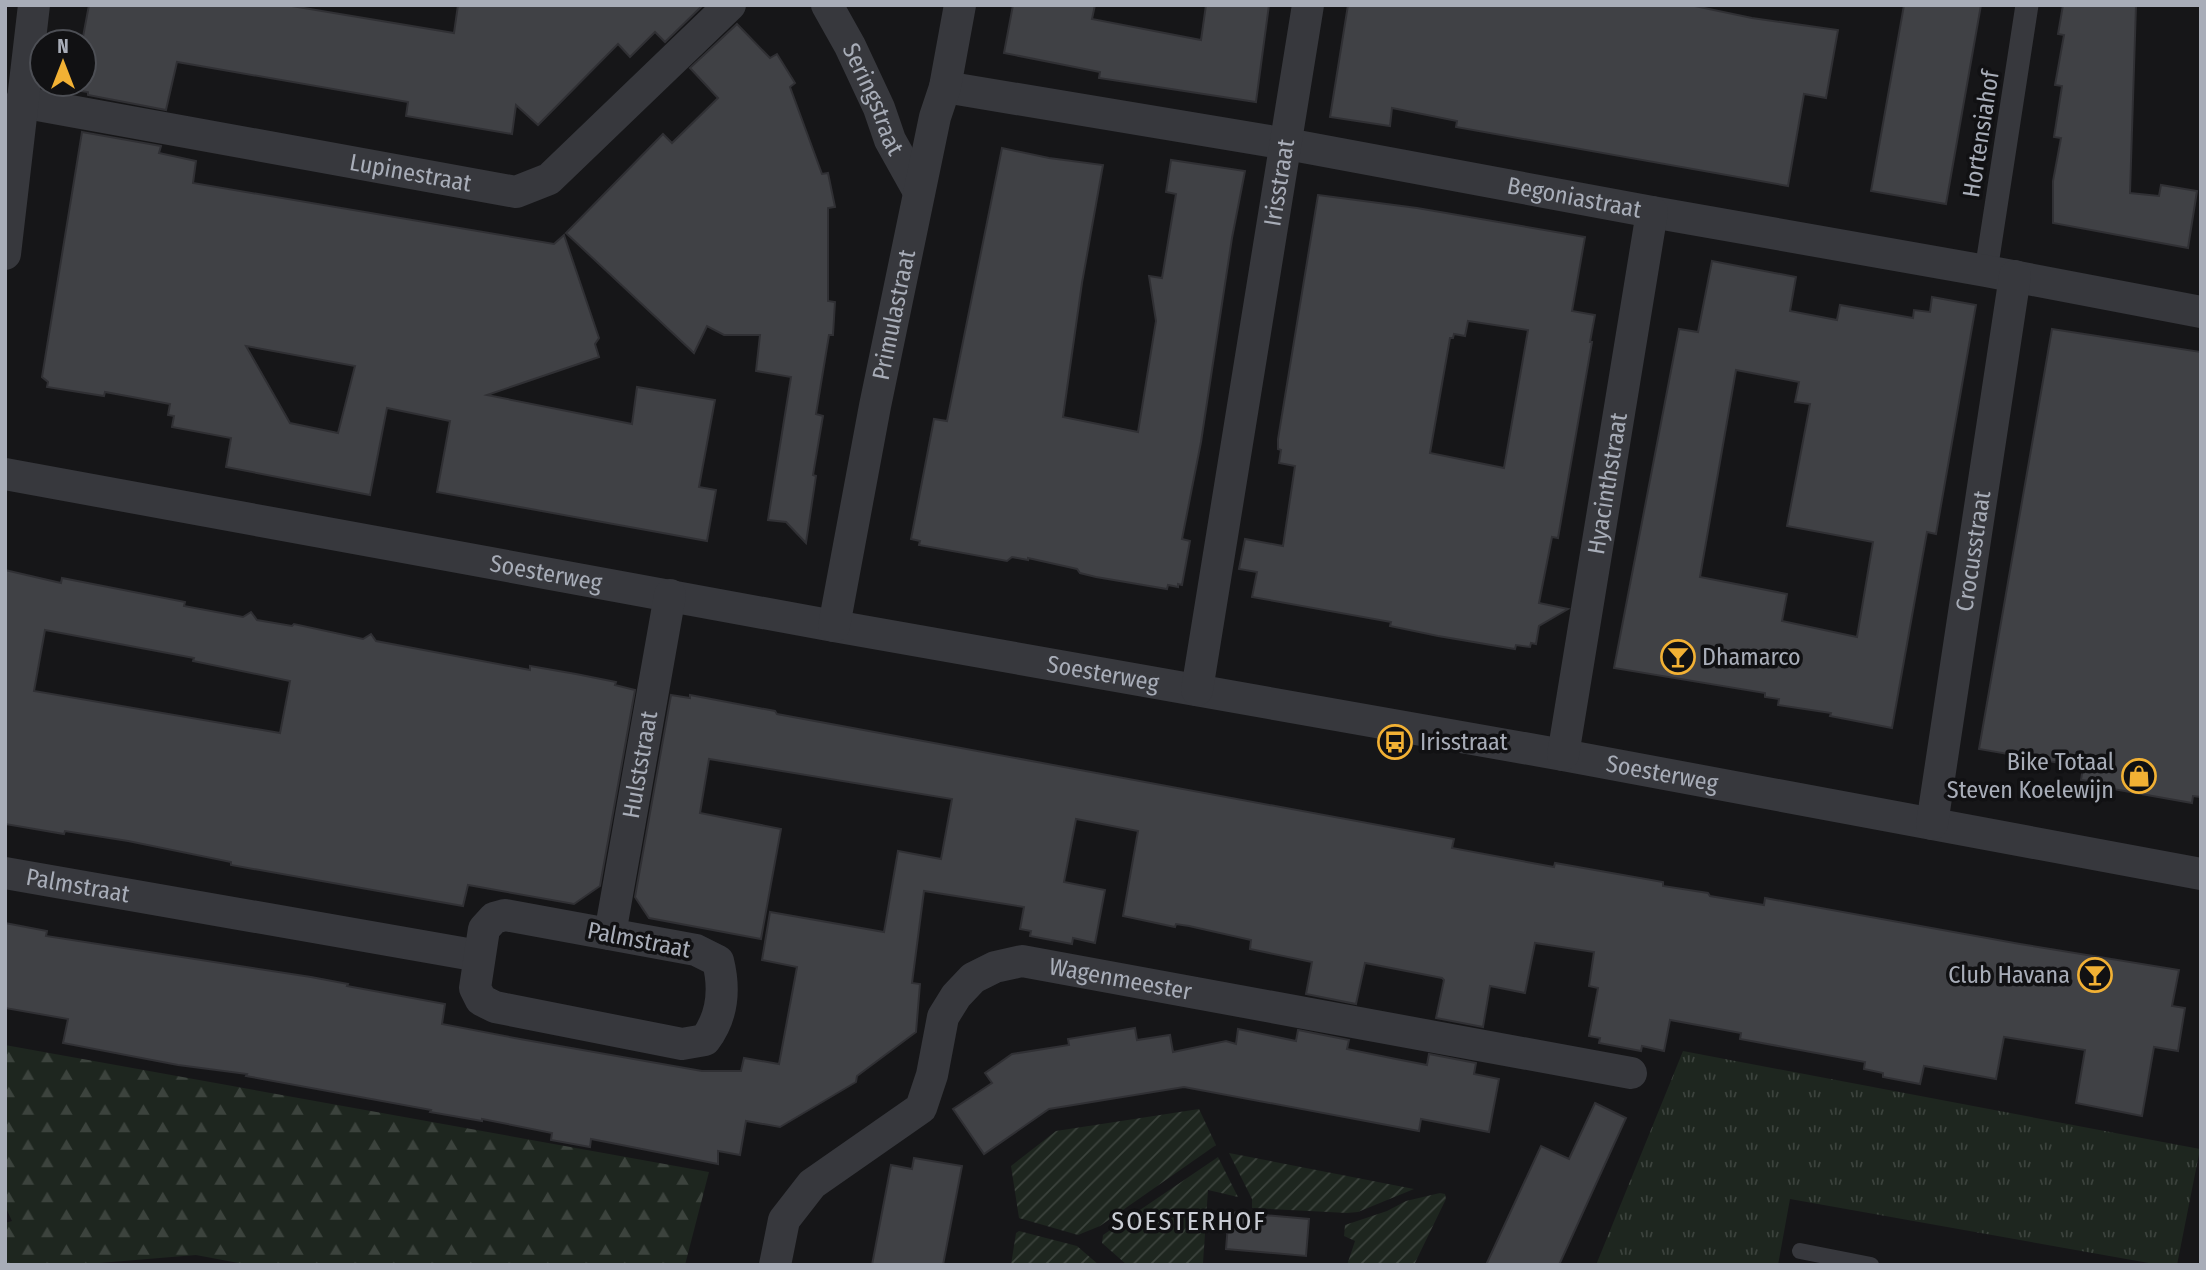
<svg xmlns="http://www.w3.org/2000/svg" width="2206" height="1270" viewBox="0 0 2206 1270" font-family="'Fira Sans Condensed',sans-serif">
<defs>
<pattern id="grass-tufts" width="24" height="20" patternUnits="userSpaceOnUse" patternTransform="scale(1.75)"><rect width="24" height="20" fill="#1e261f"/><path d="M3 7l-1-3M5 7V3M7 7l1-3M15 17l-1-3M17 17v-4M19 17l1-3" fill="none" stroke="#3c433d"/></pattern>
<pattern id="forest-firs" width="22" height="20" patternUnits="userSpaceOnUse" patternTransform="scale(1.75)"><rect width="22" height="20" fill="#1e261f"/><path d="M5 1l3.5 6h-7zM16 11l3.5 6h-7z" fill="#3c433d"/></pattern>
<pattern id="garden-furrows" width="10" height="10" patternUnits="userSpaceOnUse" patternTransform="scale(1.75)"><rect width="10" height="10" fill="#1e261f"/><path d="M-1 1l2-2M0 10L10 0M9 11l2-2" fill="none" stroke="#3c433d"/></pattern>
</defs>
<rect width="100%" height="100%" fill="#161618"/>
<!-- grass -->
<polygon fill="url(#grass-tufts)" points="1683,1051 2200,1149 2177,1265 2160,1265 1790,1199 1778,1265 1596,1265"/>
<!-- forest -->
<polygon fill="url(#forest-firs)" points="5,1045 709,1172 685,1265 249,1265 196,1255 75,1265 5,1265 5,1223 12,1221 5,1206"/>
<!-- garden -->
<g fill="url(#garden-furrows)">
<polygon points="1199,1109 1216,1145 1100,1226 1078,1235 1019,1218 1011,1166 1056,1131"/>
<polygon points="1229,1153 1414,1189 1358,1212 1347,1213 1252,1208 1252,1199"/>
<polygon points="1218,1157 1238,1197 1208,1190 1203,1263 1207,1265 1127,1265 1102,1243 1103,1235"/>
<polygon points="1440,1193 1445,1194 1446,1199 1414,1265 1347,1265 1355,1241 1344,1236 1345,1225 1387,1211 1406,1201"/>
<polygon points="1019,1231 1077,1246 1099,1265 1011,1265 1016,1233"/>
</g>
<!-- building -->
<g fill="#404145" stroke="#303034" stroke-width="2" fill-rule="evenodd">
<polygon points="89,5 286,5 454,33 458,5 703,5 665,42 655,32 630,57 618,44 538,125 516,105 512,134 406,116 408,102 177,62 166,110 88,95 88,92 74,90 75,84 84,84 82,42"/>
<polygon points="1013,5 1095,5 1092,19 1201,40 1206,5 1269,5 1256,102 1099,78 1100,72 1004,53"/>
<polygon points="1348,5 1690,5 1752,18 1838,30 1826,98 1804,94 1788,186 1456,127 1457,121 1392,108 1390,126 1330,117"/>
<polygon points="1904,5 1981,5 1946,204 1871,191"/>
<polygon points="2063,5 2136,5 2130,193 2159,196 2161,185 2197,191 2188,248 2053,223 2053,181 2061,138 2054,137 2062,86 2055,85 2064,35 2058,34"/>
<polygon points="737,24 770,58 777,54 795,83 790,87 822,174 828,173 835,207 828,208 828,301 835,302 833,335 829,335 816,414 823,416 813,475 816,476 806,543 786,522 768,520 791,377 756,371 760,335 724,335 707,326 694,353 566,233 663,134 672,143 718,98 690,68"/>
<path d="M82,132L161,146L159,153L196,161L193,183L554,244L564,235L599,338L595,344L599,357L487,395L632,424L637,387L715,400L699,487L716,490L707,541L437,492L450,421L387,408L370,495L226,467L231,438L172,427L174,416L168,415L170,404L105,392L104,396L47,387L48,382L42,377ZM246,346L355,366L338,433L290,423Z"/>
<polygon points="1002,148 1049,158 1103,165 1082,283 1063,417 1138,432 1156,321 1149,276 1162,278 1176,194 1166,192 1171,160 1245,171 1232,238 1201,442 1182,539 1190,541 1182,585 1178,584 1178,587 1168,585 1167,589 1096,577 1080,573 1077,569 1028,558 1028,560 1012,557 1007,561 919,545 920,541 911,539 934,419 947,421"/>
<path d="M1318,195L1417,208L1585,237L1572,311L1595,315L1590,342H1592L1558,538L1552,537L1539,603L1568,609L1539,626L1536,644L1531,643L1530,647L1516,645L1515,649L1438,636L1390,626L1391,622L1252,597L1257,572L1239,569L1245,539L1283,546L1295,466L1279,463L1281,450L1278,449V439ZM1468,321L1528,330L1504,468L1430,453L1450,338H1453L1454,334L1465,336Z"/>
<path d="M1712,261L1796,277L1790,311L1837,320L1840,305L1913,318L1914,310L1930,312L1932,297L1976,305L1936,534L1927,532L1892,728L1830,716L1831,713L1778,705L1779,699L1765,697V693L1614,668L1679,329L1698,332ZM1736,370L1799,382L1795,402L1810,404L1787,526L1873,542L1857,637L1782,621L1787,594L1700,577Z"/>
<polygon points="2052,329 2201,352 2201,797 2193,796 2192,803 2096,786 2096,782 2081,780 2083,767 1979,749"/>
<path d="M5,570L61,583L62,578L185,602L184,606L243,617L251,612L257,620L292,626L294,624L363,639L371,634L376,641L530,670V666L576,674L616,682L615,685L635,690L600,886L574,904L468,885L463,906L231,865V862L128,841L65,831L64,834L5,824ZM45,630L194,658L193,661L290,681L280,733L34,691Z"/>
<polygon points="671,695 690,698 690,695 775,711 777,714 1454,839 1452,848 1554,867 1555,863 1663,882 1663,886 1708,893 1710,896 1764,905 1765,898 2020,944 2179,970 2172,1006 2185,1008 2178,1051 2154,1047 2142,1116 2076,1103 2085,1050 2004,1037 1996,1079 1924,1066 1920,1084 1883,1077 1883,1073 1864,1069 1865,1062 1740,1039 1741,1033 1670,1020 1664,1051 1642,1046 1641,1051 1599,1043 1600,1038 1589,1036 1598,988 1589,986 1594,952 1535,943 1525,993 1490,986 1483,1027 1436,1018 1444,980 1442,978 1365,963 1356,1004 1306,994 1312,962 1250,949 1251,940 1189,926 1176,924 1175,927 1123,916 1138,831 1076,819 1064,882 1105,890 1095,943 1073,938 1072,944 1030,936 1031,931 1020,929 1024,907 924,891 912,983 920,984 916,1032 857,1076 856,1082 780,1127 746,1121 740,1155 718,1151 718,1164 591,1139 590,1147 551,1140 552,1133 482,1119 482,1121 430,1112 431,1110 246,1076 247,1074 178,1065 63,1043 68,1019 5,1008 5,923 47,931 46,936 311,977 348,984 347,986 445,1004 442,1024 520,1039 702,1071 741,1071 744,1058 779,1064 797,967 762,960 770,912 884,932 898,851 941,859 952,799 709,759 700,813 781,829 761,939 649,918 635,897"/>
<polygon points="1135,1028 1137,1040 1170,1035 1173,1052 1226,1041 1236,1044 1238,1029 1296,1041 1298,1030 1349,1040 1347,1049 1396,1059 1427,1065 1429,1054 1476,1063 1474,1074 1499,1079 1489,1132 1421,1119 1419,1131 1184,1087 1049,1109 984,1154 953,1109 992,1083 985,1073 1012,1054 1069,1045 1068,1039"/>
<polygon points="1595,1103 1626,1118 1559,1265 1486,1265 1541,1146 1569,1159"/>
<polygon points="914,1158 962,1166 943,1265 872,1265 891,1165 912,1169"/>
<polygon points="1229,1212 1309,1219 1306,1256 1226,1249"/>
</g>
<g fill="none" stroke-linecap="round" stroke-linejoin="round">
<!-- service -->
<polyline stroke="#37383d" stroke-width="16" points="1800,1251 1871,1265"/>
<!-- pedestrian -->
<polyline stroke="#37383d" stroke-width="23" points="1986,271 2027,5"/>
<!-- minor -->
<g stroke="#37383d" stroke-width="32">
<path id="s1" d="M827,5L850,46L879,108L890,140L919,192"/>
<path id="s2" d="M945,87L1287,144L1652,212L1986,271L2201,312"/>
<path id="s3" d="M21,102L516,192L549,179L730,5"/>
<polyline points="5,254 34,5"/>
<path id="s4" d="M5,474L834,626L1563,755L2201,874"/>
<path id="s5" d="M834,626L875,406L935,117L945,87L960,5"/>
<path id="s6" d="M1197,690L1308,5"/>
<path id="s7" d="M1563,755L1652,212"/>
<path id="s8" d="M1932,824L2015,276"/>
<path id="s9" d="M5,873L479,956"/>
<path d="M505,915L696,950L718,961C725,989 723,1016 705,1040L682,1044L495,1007L481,1000L475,988L484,929L494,918Z"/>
<path id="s10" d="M610,934L670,595"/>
<path id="s11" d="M775,1265L784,1220L812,1184L921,1108L932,1075L943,1017L956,996L973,978L995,967L1022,961L1631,1073"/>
</g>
</g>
<!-- icons -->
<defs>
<g id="bar-ring" transform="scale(1.75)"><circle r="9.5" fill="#111113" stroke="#f2b134" stroke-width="1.5"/><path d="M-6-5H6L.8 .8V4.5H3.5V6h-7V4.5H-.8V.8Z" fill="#f2b134"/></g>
<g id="bus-ring" transform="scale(1.75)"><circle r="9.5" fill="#111113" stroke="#f2b134" stroke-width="1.5"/><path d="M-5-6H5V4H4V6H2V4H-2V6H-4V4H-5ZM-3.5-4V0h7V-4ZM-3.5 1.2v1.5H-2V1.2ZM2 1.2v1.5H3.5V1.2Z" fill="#f2b134"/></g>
<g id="shop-ring" transform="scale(1.75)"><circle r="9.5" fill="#111113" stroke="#f2b134" stroke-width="1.5"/><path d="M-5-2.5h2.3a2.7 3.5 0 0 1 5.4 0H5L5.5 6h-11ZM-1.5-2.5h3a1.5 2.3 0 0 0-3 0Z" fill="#f2b134"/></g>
</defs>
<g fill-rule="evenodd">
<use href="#bar-ring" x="1678" y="657"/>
<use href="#bus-ring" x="1395" y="742"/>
<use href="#shop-ring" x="2139" y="776"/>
<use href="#bar-ring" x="2095" y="975"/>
</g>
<g text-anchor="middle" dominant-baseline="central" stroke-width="7" stroke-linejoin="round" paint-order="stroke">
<!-- street labels -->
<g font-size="24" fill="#a8adb8" stroke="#111113">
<text stroke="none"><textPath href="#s1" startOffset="105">Seringstraat</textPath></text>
<text transform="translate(1981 134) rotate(-81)">Hortensiahof</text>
<text stroke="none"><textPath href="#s3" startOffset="396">Lupinestraat</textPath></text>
<text stroke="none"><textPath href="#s6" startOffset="514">Irisstraat</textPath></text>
<text stroke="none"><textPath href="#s2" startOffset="639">Begoniastraat</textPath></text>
<text stroke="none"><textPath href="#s5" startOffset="317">Primulastraat</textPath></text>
<text stroke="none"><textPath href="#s7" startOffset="275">Hyacinthstraat</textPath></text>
<text stroke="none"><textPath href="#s8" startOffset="276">Crocusstraat</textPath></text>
<text stroke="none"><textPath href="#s4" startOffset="550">Soesterweg</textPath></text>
<text stroke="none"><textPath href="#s4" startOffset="1116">Soesterweg</textPath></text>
<text stroke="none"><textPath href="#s10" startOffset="172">Hulststraat</textPath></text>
<text stroke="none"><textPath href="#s4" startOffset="1684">Soesterweg</textPath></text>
<text stroke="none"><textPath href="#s9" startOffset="74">Palmstraat</textPath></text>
<text transform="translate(639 940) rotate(11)">Palmstraat</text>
<text stroke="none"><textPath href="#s11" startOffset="520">Wagenmeester</textPath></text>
</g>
<!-- poi labels -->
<g font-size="24" fill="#a8adb8" stroke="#111113" text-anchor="start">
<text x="1702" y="657">Dhamarco</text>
<text x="1420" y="742">Irisstraat</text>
<text x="2114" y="762" text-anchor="end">Bike Totaal<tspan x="2114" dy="28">Steven Koelewijn</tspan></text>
<text x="2070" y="975" text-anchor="end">Club Havana</text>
</g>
<!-- neighbourhood labels -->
<g font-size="26" letter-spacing="2" fill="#c9ccd4" stroke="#111113">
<text x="1189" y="1221">SOESTERHOF</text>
</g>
</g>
<!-- border -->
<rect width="2206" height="1270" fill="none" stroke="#a8adb8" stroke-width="14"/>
<!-- north arrow -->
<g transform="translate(63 63)"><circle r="33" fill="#111113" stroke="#4d4f55" stroke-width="2"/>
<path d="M0-5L12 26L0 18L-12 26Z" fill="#f2b134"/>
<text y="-10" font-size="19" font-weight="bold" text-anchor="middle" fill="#a8adb8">N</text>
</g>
</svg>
